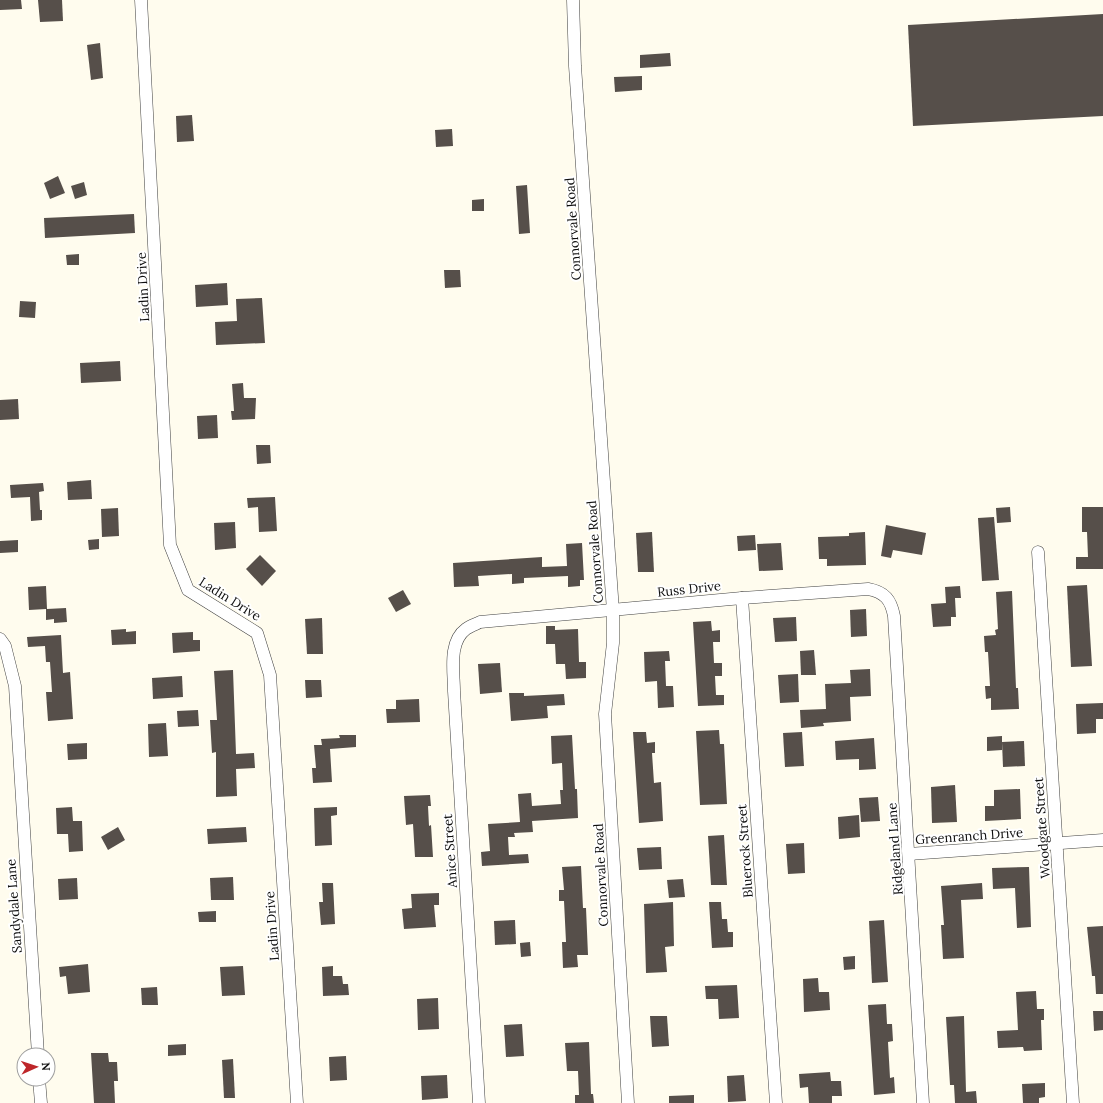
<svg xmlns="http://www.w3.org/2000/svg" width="1103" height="1103" viewBox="0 0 1103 1103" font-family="Lora,serif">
<rect width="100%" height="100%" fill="#fffcee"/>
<!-- building -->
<g fill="#564f4a">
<polygon points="0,0 21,0 22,9 0,10"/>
<polygon points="38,0 62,0 63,21 40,22"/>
<polygon points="1103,14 1103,116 913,126 908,25"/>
<polygon points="100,43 103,78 91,80 87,45"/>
<polygon points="670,53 671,66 640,68 640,55"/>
<polygon points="642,76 642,90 615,92 614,77"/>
<polygon points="192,115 194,141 177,142 176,116"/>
<polygon points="452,129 453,146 436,147 435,130"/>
<polygon points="58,176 65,193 50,199 44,183"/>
<polygon points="84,182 87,195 75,199 71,186"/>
<polygon points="527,185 530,233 519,234 516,186"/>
<polygon points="484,199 484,211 472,211 472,200"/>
<polygon points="134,214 135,233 45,238 44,218"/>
<polygon points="79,254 79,265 67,265 66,255"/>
<polygon points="444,270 460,270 461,287 445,288"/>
<polygon points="227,283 228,305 196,307 195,285"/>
<polygon points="262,298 265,343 216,345 215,322 237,321 236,299"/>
<polygon points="20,301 36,302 35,318 19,317"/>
<polygon points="120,361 121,381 81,383 80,363"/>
<polygon points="243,383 244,398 256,398 255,419 232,420 231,411 234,411 232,384"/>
<polygon points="18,399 19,419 0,420 0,400"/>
<polygon points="217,415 218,438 198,439 197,416"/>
<polygon points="256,445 270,445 271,463 257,464"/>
<polygon points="91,480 92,499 68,500 67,482"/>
<polygon points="43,483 44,491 39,492 40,510 42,510 42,520 31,521 30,497 11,498 10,485"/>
<polygon points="275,497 277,531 259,532 258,507 248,508 247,498"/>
<polygon points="1010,507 1011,522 997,523 996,508"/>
<polygon points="1082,507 1103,507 1103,569 1076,569 1076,557 1088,557 1087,532 1082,532"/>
<polygon points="118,508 119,536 102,537 101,509"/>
<polygon points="994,517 999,580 982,581 978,518"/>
<polygon points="235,522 236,548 215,550 214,523"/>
<polygon points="886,525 926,533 922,555 893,550 891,558 881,556"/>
<polygon points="652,532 654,572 638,572 636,533"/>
<polygon points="865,532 866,565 827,566 827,559 819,559 818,537 849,536 849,533"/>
<polygon points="755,535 756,550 738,551 737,536"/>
<polygon points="99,539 99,549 89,550 88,540"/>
<polygon points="18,540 18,552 0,553 0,541"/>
<polygon points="582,543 584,580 580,580 580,586 568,587 568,576 524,578 524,583 512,584 512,574 478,576 479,586 454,587 453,563 542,557 542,567 567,566 566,544"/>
<polygon points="781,543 783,570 759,571 757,544"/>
<polygon points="260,555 276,571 262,586 246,569"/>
<polygon points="1087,585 1092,666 1071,667 1067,586"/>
<polygon points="46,586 47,609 66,608 67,622 54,623 54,619 46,620 46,609 29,610 28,587"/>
<polygon points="960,586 961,598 955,598 956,617 951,617 951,626 933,627 931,604 946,603 945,587"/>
<polygon points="403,590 411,604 396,612 388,598"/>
<polygon points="1012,591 1016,688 1018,688 1019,709 991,710 991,698 986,699 985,686 990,686 988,652 985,652 984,636 996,635 995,630 998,629 996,592"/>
<polygon points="866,609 867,636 851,637 850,610"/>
<polygon points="796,617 797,641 775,642 773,618"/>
<polygon points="322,618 323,654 307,654 305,619"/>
<polygon points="711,621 712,631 720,630 720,642 713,642 714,663 722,663 722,676 715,676 716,695 724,695 724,705 698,706 693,622"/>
<polygon points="546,626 555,626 555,630 578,629 579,662 586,662 586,678 566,679 565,664 556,664 555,644 546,644"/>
<polygon points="126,629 126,632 136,631 136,644 112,645 111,630"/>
<polygon points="193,632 193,640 200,640 200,651 173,653 172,633"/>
<polygon points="61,635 63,673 70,672 73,719 48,721 46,692 52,692 50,662 46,662 45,646 28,647 27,637"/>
<polygon points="814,650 816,675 801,675 800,651"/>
<polygon points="669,651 670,661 665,661 666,686 673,686 674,707 658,708 657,681 645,682 644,652"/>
<polygon points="500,663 502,692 480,694 478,664"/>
<polygon points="870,669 871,696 850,697 851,721 823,723 824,726 801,728 800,710 826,709 825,684 851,683 850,670"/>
<polygon points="233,670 236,754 254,753 255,768 236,769 237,796 216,797 216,752 212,753 210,720 217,720 214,671"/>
<polygon points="798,674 799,702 780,703 778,675"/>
<polygon points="182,676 183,697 153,699 152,678"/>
<polygon points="305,680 321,680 322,697 306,698"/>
<polygon points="509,693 524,693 524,696 564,694 565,705 547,706 548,718 511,721"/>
<polygon points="419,699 420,722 387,723 386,709 396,709 396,700"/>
<polygon points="1103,703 1103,719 1096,719 1096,733 1077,734 1076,704"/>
<polygon points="198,710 199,726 178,727 177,711"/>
<polygon points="166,723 168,756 149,757 148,724"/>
<polygon points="719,730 720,744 724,744 727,804 700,805 696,731"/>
<polygon points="633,732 646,732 647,743 655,742 655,753 652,753 654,783 661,782 663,821 639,823"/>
<polygon points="802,732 804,766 785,767 783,733"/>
<polygon points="339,735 356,735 356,747 330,749 332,782 313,783 312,768 316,768 314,745 322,745 321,739 340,738"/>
<polygon points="572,735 575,789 577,789 578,818 532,821 533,832 514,833 515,837 508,837 509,855 528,854 529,863 482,866 481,852 490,851 488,824 520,822 518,794 531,793 532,806 561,804 560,790 563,790 562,763 552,764 551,736"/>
<polygon points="1002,736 1002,750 987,751 987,737"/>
<polygon points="874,738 876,769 859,770 859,759 836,760 835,741"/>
<polygon points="1024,741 1025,766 1003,767 1002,742"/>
<polygon points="87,743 87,759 68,760 67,744"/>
<polygon points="955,785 957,822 932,823 931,787"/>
<polygon points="1020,789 1021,819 985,821 985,806 994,806 994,790"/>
<polygon points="430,795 431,806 428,806 429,826 431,825 433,857 415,857 413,824 406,825 404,796"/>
<polygon points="878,797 880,821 861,822 859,798"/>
<polygon points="72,807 73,821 82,821 83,851 69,852 68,834 57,834 56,808"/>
<polygon points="337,807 337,815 331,816 332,845 315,846 314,808"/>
<polygon points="859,815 860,837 839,839 838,817"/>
<polygon points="118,827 125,840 108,850 101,837"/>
<polygon points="246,827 247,842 208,844 207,829"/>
<polygon points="724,835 727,885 711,885 708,836"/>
<polygon points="804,843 805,873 788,874 786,844"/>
<polygon points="661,847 662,869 639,870 637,848"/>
<polygon points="581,866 583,908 586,908 588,955 577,955 578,967 563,968 562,942 566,942 564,901 559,901 559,890 564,890 562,867"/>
<polygon points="1029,867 1031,927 1017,928 1015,888 993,889 992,868"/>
<polygon points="233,877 234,900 211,900 210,878"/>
<polygon points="77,878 78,899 59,900 58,879"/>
<polygon points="683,879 685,897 669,898 667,880"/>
<polygon points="322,883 333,883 335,924 321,925 319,902 323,902"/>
<polygon points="982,883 983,899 961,900 964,958 943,959 941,925 944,925 941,886"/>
<polygon points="439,893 439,905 434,905 436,927 404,929 402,909 412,908 411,894"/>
<polygon points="673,902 674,946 665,947 667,972 646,973 644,904"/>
<polygon points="709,902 721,902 722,919 727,919 728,932 733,932 733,947 712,948"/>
<polygon points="216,911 216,922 199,922 198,912"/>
<polygon points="515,920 516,944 495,945 494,921"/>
<polygon points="884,920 888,982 872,983 869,921"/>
<polygon points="1103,926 1103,994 1096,994 1095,976 1092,976 1087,927"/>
<polygon points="530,942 531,956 521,957 520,943"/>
<polygon points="855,956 855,969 844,970 843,957"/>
<polygon points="88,964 90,992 68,994 66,976 60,977 59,967"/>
<polygon points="243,966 245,995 222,996 220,967"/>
<polygon points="333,966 333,976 342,976 343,984 348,984 349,995 323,996 322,967"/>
<polygon points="818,978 819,992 829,992 830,1010 804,1012 803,979"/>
<polygon points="737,985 739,1018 719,1019 718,999 706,999 705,986"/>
<polygon points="157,987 158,1005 142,1005 141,988"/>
<polygon points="1036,991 1037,1009 1044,1009 1044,1020 1041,1020 1042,1050 1024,1051 1023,1047 998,1048 997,1031 1018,1030 1016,992"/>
<polygon points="438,998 439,1029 418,1030 417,999"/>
<polygon points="886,1004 887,1024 892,1024 893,1041 888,1042 890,1078 894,1077 895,1093 874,1095 868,1005"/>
<polygon points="1093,1011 1103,1011 1103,1030 1094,1031"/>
<polygon points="650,1016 667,1016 669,1046 652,1047"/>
<polygon points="964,1016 966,1092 976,1091 977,1103 955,1103 954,1085 950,1085 946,1017"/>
<polygon points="522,1024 524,1056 506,1057 504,1025"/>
<polygon points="589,1042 591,1094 593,1094 594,1103 575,1103 575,1095 579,1095 578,1071 567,1071 565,1043"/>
<polygon points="186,1044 186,1055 168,1056 168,1045"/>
<polygon points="91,1053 108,1053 109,1062 117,1062 118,1081 114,1081 115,1103 94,1103"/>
<polygon points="346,1056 347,1080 330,1081 329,1057"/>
<polygon points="233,1059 235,1098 224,1098 222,1060"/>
<polygon points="830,1072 831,1081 841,1081 842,1096 832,1096 832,1103 809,1103 808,1087 800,1088 799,1074"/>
<polygon points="447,1075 448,1098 422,1100 421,1076"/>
<polygon points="744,1075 746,1101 728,1102 727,1076"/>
<polygon points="1045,1083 1045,1097 1039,1098 1039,1103 1023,1103 1022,1084"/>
<polygon points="694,1095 694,1103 669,1103 669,1096"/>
</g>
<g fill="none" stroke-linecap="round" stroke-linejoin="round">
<!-- minor casing -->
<g stroke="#414141" stroke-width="13">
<g id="minor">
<polyline points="141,0 170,545 188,590 257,633 270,675 297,1103"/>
<polyline points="573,0 575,66 613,611 613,643 605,714 628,1103"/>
<polyline points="1038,552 1073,1103"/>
<polyline points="742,598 776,1103"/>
<polyline points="0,639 5,646 15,686 38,1055"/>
<polyline points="909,854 1103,840"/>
<polyline points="39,1079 41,1103"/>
<path d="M479,1103L454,691C454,672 448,642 466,629C470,626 476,624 480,622L742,598L868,589C885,592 891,600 894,616L923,1103"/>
</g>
</g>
<!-- minor -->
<use href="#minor" stroke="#fff" stroke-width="12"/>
</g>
<g text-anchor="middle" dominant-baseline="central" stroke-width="4" stroke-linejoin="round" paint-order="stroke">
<!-- street labels -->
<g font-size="13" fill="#0e0e0e" stroke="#fff">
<text transform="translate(573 229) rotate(-94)">Connorvale Road</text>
<text transform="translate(143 287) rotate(-93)">Ladin Drive</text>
<text transform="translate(595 552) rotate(-94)">Connorvale Road</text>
<text transform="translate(689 589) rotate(-6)">Russ Drive</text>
<text transform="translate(230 599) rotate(32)">Ladin Drive</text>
<text transform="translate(1042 828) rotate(-94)">Woodgate Street</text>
<text transform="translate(969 836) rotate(-4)">Greenranch Drive</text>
<text transform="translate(895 849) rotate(-94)">Ridgeland Lane</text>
<text transform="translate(450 851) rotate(-94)">Anice Street</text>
<text transform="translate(745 851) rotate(-94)">Bluerock Street</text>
<text transform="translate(601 875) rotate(-93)">Connorvale Road</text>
<text transform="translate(14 906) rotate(-94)">Sandydale Lane</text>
<text transform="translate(272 926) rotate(-94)">Ladin Drive</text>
</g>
</g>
<!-- north arrow -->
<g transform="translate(36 1067) rotate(87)"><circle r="19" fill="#ffffff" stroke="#9f9f9f"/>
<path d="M0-3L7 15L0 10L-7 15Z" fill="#be262a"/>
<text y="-6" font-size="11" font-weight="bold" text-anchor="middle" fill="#0e0e0e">N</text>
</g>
</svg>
